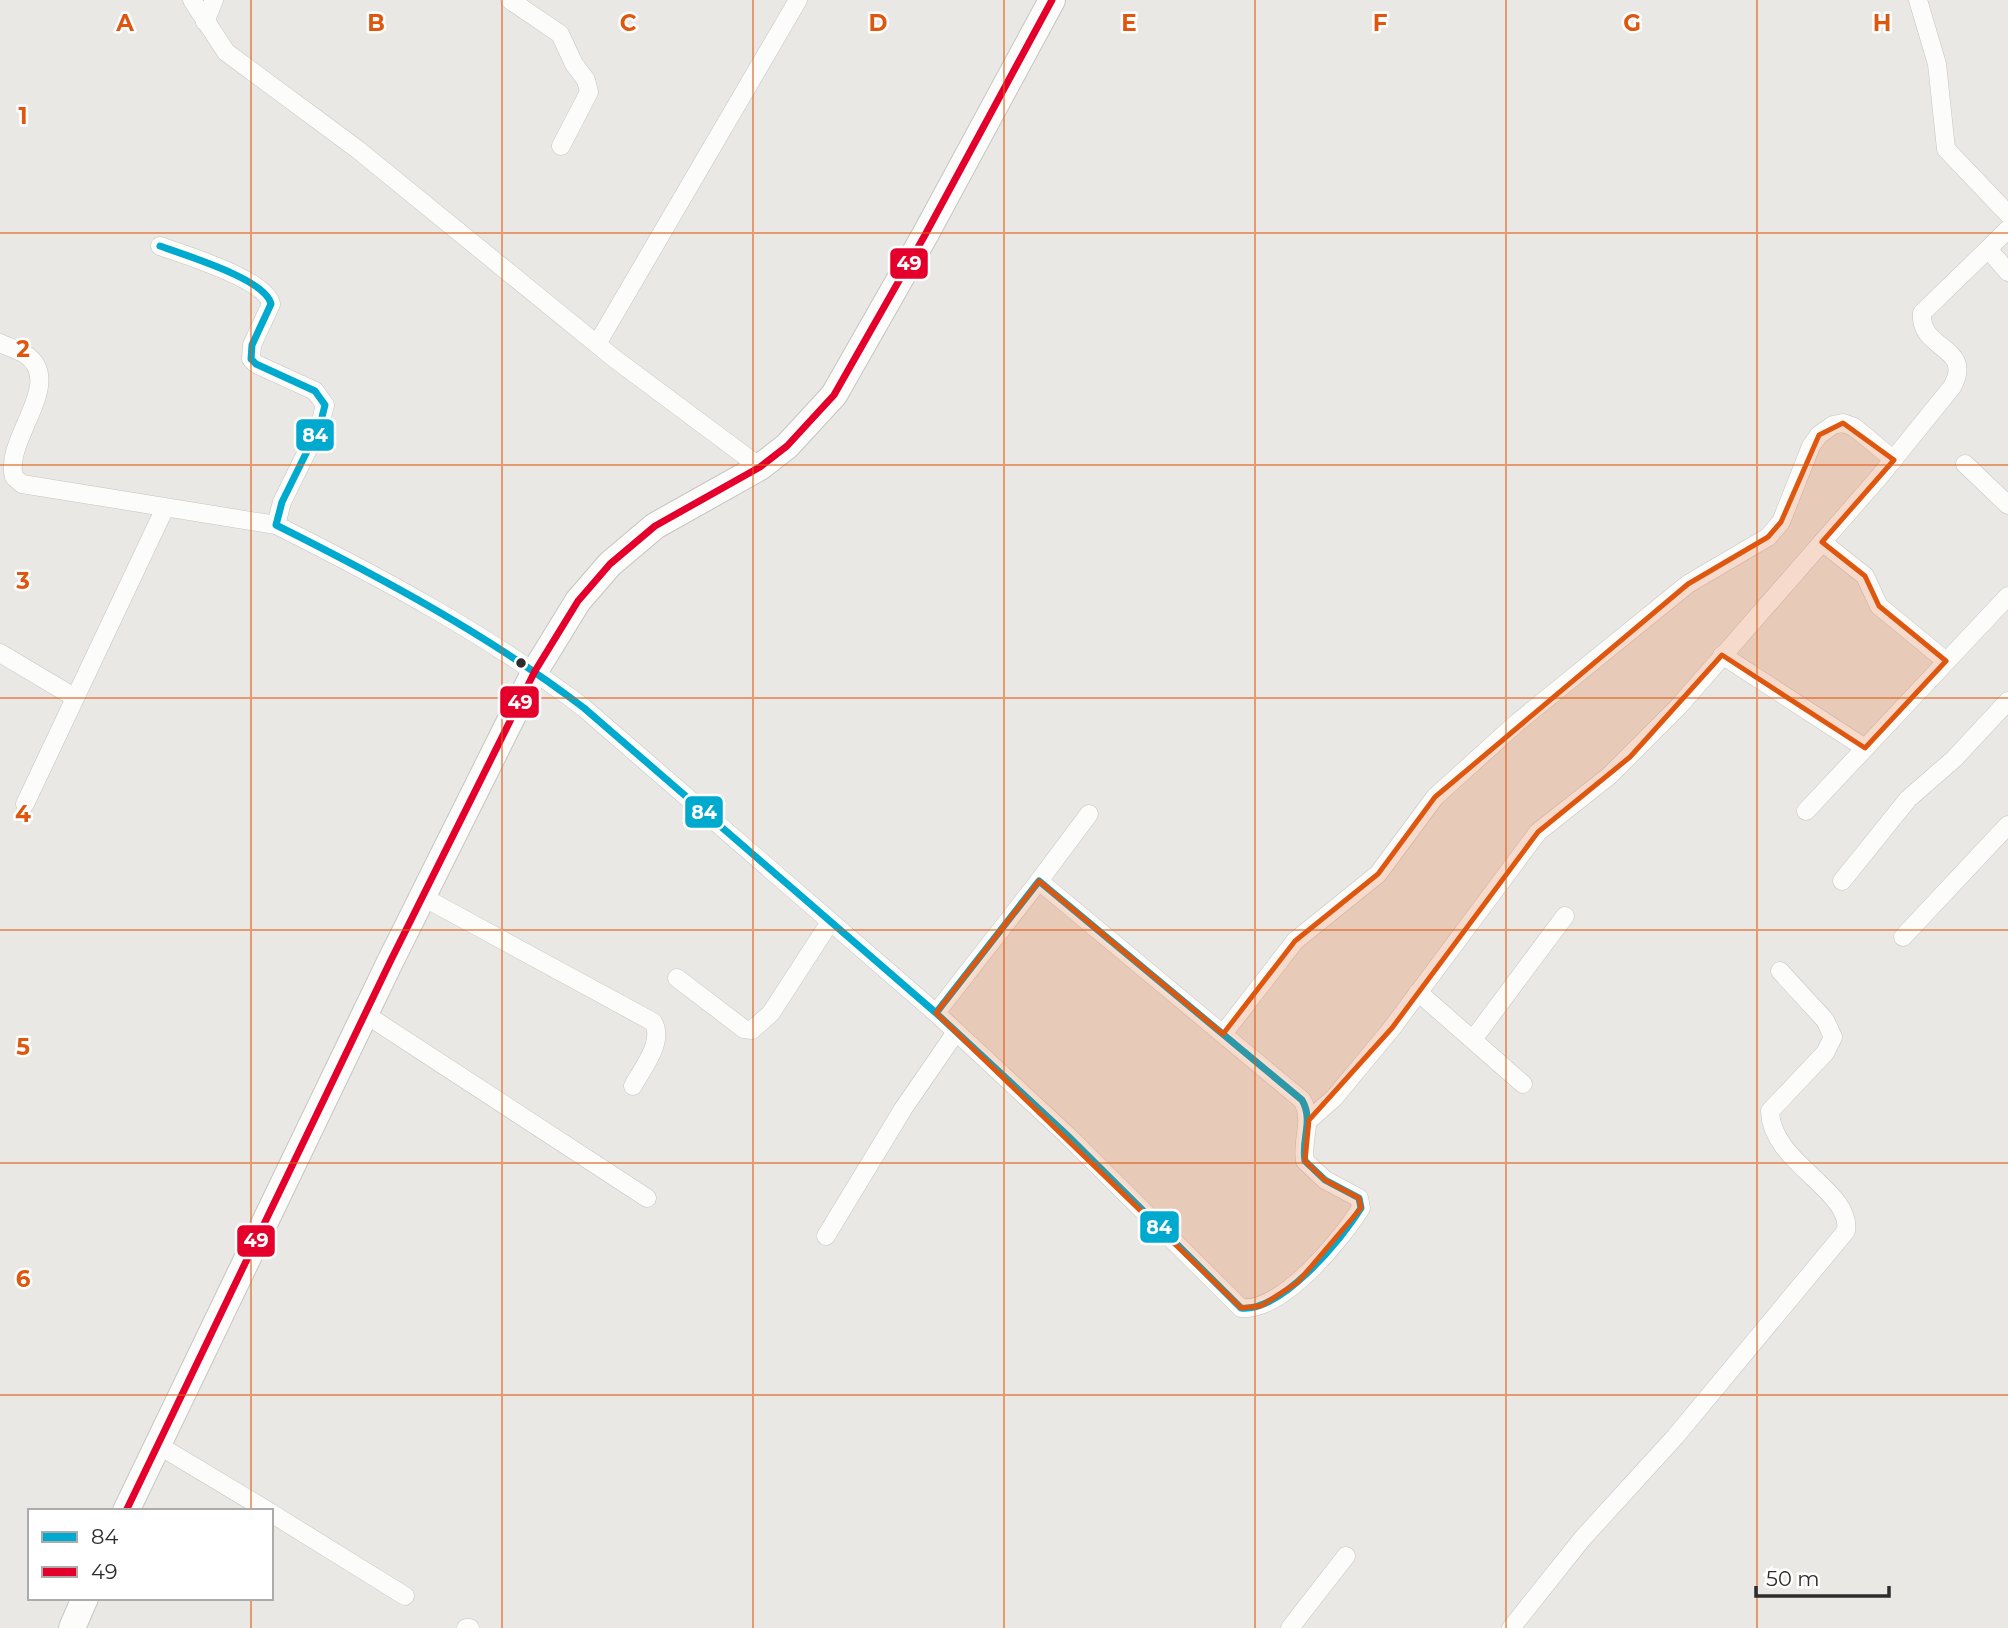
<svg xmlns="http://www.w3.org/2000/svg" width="2008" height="1628" viewBox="0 0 2008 1628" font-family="Montserrat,sans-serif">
<rect width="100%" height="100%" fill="#eae8e4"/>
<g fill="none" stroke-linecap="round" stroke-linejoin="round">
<!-- minor casing -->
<g stroke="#c4c4c3" stroke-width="19">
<g id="minor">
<polyline points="192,0 226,52 357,149 615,359 760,467"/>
<polyline points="510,0 560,34 574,64 586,80 589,92 561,146"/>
<polyline points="1918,0 1937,64 1946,149 2008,214"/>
<polyline points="205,22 214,0"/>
<polyline points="2008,229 1988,249 2008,272"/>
<path d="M160,246C184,255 266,279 271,304L252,345L251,359L256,364L315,391L325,405L320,425L282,502L276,525C382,578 490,636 584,708L936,1013L1066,1134L1241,1308C1282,1312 1341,1240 1361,1208L1359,1198L1325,1180L1305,1161C1301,1139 1314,1121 1302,1100L1039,881L936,1013"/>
<path d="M0,343C8,347 18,350 25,354C67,382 3,439 14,477L22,484L276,525"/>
<polyline points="597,344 798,0"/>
<polyline points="1965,464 2008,505"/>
<polyline points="1822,542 1865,576 1879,606 1946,661"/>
<polyline points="0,653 74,697"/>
<polyline points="1722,655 1865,748"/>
<polyline points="25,804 165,508"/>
<polyline points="1806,811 2008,596"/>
<polyline points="1039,881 1089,814"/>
<polyline points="1842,881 1908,799 1954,759 2008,701"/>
<path d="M423,897L653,1022C665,1041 642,1069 633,1086"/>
<polyline points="1903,937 2008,825"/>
<polyline points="677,978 744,1029 752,1030 771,1013 830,922"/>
<polyline points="1418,992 1523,1084"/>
<polyline points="365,1014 647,1198"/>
<polyline points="1223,1034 1295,941 1378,874 1435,797 1518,722 1688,584 1768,537 1781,522 1811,446 1819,435 1833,425 1843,423 1854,427 1894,460"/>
<polyline points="1474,1038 1565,916"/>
<path d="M1309,1120L1334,1098L1392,1028L1538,832L1609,776L1679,706L1880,476L1952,387C1975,346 1919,351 1922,313L1988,249"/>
<polyline points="826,1236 903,1109 956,1032"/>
<polyline points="158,1445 268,1511"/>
<polyline points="271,1513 405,1596"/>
<polyline points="466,1628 470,1628"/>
<polyline points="1290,1628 1346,1556"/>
<path d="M1511,1628L1582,1539L1675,1437L1846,1231C1853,1191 1771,1163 1770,1111L1825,1053L1833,1037L1825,1020L1780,971"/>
</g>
</g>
<!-- secondary casing -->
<g stroke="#c4c4c3" stroke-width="28">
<g id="secondary">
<polyline points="126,1511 390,962 535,671 578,601 610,564 655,526 760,467 787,446 834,395 925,235 1052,0"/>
<polyline points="72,1628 85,1598"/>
</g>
</g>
<!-- minor -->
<use href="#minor" stroke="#fcfcfb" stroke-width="18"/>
<!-- secondary -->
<use href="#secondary" stroke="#fcfcfb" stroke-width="26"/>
<!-- bus-1 casing -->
<g stroke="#fff" stroke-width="12">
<path id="bus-1" d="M160,246C184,255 266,279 271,304L252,345L251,359L256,364L315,391L325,405L320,425L282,502L276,525C382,578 490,636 584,708L936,1013L1066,1134L1241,1308C1282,1312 1341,1240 1361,1208L1359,1198L1325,1180L1305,1161C1301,1139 1314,1121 1302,1100L1039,881L936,1013"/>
</g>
<!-- bus-2 casing -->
<g stroke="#fff" stroke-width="12">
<polyline id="bus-2" points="126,1511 390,962 535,671 578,601 610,564 655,526 760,467 787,446 834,395 925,235 1052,0"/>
</g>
<!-- bus-1 -->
<use href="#bus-1" stroke="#00a9ce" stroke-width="7"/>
<!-- bus-2 -->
<use href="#bus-2" stroke="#e4002b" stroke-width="7"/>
</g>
<!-- marked area -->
<path fill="#df570e" fill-opacity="0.2" stroke="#df570e" stroke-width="5" stroke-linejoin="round" d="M1843,423L1894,460L1822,542L1865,576L1879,606L1946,661L1865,748L1722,655L1630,757L1538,832L1392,1028L1309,1120L1305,1161L1325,1180L1359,1198L1361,1208L1298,1282L1261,1306L1241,1308L936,1013L1039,881L1223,1034L1295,941L1378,874L1435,797L1688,584L1768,537L1781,522L1819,435Z"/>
<!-- grid -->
<path fill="none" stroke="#df570e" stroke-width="2" stroke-opacity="0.55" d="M251,0V1511M502,0V1628M753,0V1628M1004,0V1628M1255,0V1628M1506,0V1628M1757,0V1628M0,233H2008M0,465H2008M0,698H2008M0,930H2008M0,1163H2008M0,1395H2008M251,1598V1628"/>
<!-- markers -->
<circle fill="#2d2d2d" stroke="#fff" stroke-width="2.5" cx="521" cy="663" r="6"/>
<g font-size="23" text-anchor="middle" font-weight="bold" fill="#df570e" stroke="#fff" stroke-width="5" stroke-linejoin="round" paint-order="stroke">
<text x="125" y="31">A</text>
<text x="376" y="31">B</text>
<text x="628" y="31">C</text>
<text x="878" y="31">D</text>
<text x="1129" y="31">E</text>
<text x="1380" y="31">F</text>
<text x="1632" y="31">G</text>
<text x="1882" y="31">H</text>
<text x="23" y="124">1</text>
<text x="23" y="357">2</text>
<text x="23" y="589">3</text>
<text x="23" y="822">4</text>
<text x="23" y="1055">5</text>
<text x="23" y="1287">6</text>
</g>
<g stroke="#fff" stroke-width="2.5">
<rect x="889" y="247" width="40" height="33" rx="7" fill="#e4002b"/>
<rect x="295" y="418" width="40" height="34" rx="7" fill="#00a9ce"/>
<rect x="499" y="685" width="41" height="34" rx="7" fill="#e4002b"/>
<rect x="684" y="795" width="40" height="34" rx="7" fill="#00a9ce"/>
<rect x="1139" y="1210" width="41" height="34" rx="7" fill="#00a9ce"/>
<rect x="236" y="1224" width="40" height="34" rx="7" fill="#e4002b"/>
</g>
<g font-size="19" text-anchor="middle" font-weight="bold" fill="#fff">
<text x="909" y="270">49</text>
<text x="315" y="442">84</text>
<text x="520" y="709">49</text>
<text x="704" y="819">84</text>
<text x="1159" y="1234">84</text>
<text x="256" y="1247">49</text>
</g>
<!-- legend -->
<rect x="28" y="1509" width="245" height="91" fill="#ffffff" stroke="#ababab" stroke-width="2"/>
<rect x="42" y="1532" width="35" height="10" fill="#00a9ce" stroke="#ababab" stroke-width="2"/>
<text x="91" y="1544" font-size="21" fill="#2d2d2d">84</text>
<rect x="42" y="1567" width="35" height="10" fill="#e4002b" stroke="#ababab" stroke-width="2"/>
<text x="91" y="1579" font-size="21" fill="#2d2d2d">49</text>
<!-- scale -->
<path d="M1756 1586v10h133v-10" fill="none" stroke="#2d2d2d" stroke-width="3.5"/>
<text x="1766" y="1586" font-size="21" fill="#2d2d2d" stroke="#ffffff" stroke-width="5" paint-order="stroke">50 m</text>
</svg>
